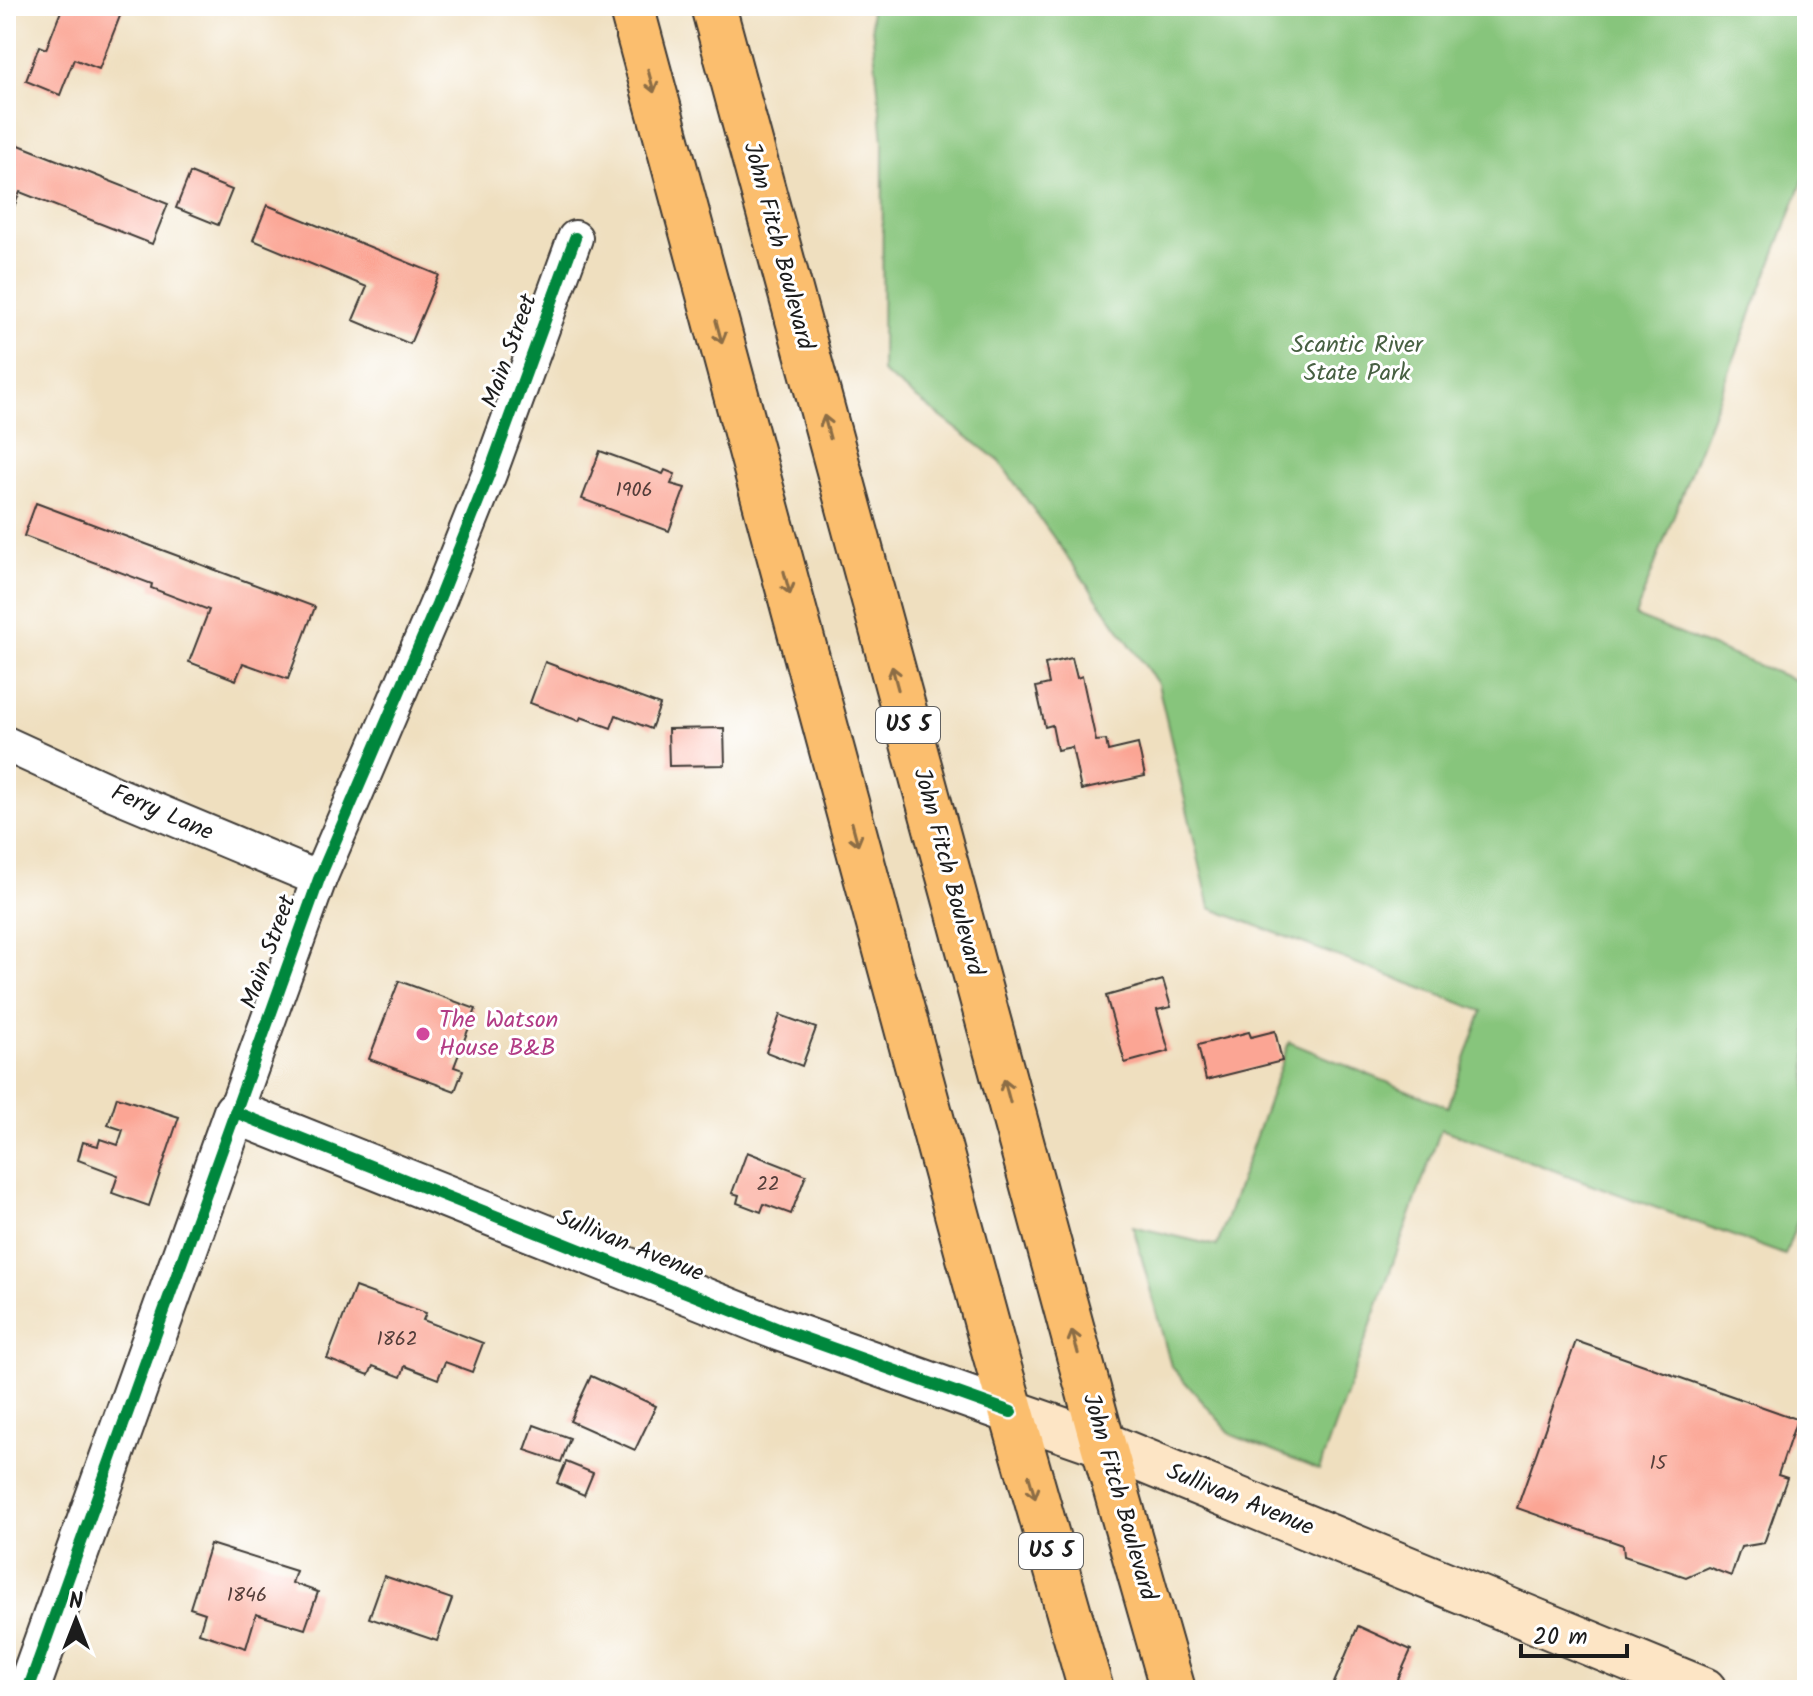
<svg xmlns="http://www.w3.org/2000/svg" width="1813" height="1696" viewBox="0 0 1813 1696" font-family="Kalam,sans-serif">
<rect width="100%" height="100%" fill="#fff"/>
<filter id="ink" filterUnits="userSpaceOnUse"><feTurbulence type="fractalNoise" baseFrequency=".0125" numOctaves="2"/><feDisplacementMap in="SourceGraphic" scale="16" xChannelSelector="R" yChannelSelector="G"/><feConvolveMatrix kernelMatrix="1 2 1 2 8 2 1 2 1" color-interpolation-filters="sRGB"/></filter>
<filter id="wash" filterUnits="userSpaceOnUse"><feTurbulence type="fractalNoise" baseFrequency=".006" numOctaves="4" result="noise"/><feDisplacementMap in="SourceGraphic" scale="32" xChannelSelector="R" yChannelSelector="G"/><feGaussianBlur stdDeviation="1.8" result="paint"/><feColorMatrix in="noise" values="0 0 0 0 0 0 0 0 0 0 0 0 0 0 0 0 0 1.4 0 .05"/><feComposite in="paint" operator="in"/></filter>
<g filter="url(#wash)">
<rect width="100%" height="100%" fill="#efdfbf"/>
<!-- green -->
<polygon fill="#87c57c" stroke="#52704c" stroke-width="2" points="870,6 1807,6 1807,170 1635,616 1800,682 1807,716 1807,1195 1785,1255 1441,1129 1319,1470 1232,1435 1171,1366 1133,1226 1217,1246 1289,1042 1448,1107 1482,1011 1210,908 1158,684 999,461 882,372 883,141"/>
<g id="blocks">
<!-- building -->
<g fill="#fba594">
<polygon points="63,6 124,6 99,69 74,59 60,95 26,81 39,46 46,49"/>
<polygon points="14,143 168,204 152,244 20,192 6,227 6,185 11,187 17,170 6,166 6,162"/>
<polygon points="190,173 232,190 218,225 176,208"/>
<polygon points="267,205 439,275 410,344 353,320 367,287 253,240"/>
<polygon points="600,451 663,474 665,470 675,474 671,484 685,488 669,531 582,499"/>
<polygon points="36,503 315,607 288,679 243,663 236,680 189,662 209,610 151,588 152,584 24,536"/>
<polygon points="1072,658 1077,678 1082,676 1096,741 1106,740 1108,751 1138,744 1145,776 1081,790 1072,747 1057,750 1052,725 1045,727 1036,687 1049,684 1045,664"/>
<polygon points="545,662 660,705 651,729 616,715 611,728 581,717 579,721 530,703"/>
<polygon points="724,728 725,765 669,766 668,729"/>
<polygon points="1163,980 1171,1007 1157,1010 1169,1051 1125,1063 1106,996"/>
<polygon points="399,981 476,1009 454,1067 463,1070 455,1091 369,1059"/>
<polygon points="780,1015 816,1028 802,1066 766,1052"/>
<polygon points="1275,1031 1282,1061 1206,1080 1198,1045 1249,1032 1251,1037"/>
<polygon points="117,1097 179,1117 149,1206 112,1193 118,1175 78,1160 83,1142 98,1146 100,1139 118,1145 123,1130 108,1125"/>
<polygon points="747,1152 806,1175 791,1214 764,1204 761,1212 737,1203 739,1195 732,1193"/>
<polygon points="355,1287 426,1313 423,1320 483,1343 472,1372 445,1362 438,1379 405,1366 401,1377 373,1366 369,1375 327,1359"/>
<polygon points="1576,1341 1797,1419 1778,1475 1787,1478 1764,1543 1741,1547 1731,1576 1708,1567 1686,1577 1624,1556 1623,1545 1517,1508"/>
<polygon points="591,1376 656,1406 635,1450 570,1421"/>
<polygon points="534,1425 570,1438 561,1462 525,1450"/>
<polygon points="566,1462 593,1473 584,1495 557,1483"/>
<polygon points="210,1544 296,1571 292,1583 318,1592 305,1629 256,1614 246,1648 199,1633 205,1613 190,1608"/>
<polygon points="384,1576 452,1599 437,1641 369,1618"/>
<polygon points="1358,1626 1411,1650 1393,1690 1382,1690 1370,1685 1368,1690 1331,1690"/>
</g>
</g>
</g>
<g filter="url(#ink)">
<use href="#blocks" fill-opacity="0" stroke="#3c3934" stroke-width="2"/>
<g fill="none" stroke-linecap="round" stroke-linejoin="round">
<!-- minor casing -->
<g stroke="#3c3934" stroke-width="38">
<g id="minor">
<polyline points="6,744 113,793 319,879"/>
<polyline points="235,1112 319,879 437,604 489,474 575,238"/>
</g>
</g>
<!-- tertiary casing -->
<g stroke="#3c3934" stroke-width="46">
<polyline id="tertiary" points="28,1690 235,1112 781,1330 1011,1412"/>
</g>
<!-- secondary casing -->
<g stroke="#3c3934" stroke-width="48">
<polyline id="secondary" points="1011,1412 1103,1444 1704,1690"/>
</g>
<!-- trunk casing -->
<g stroke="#3c3934" stroke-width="48">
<g id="trunk">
<polyline points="631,6 992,1343 1091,1690"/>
<polyline points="713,6 1103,1444 1173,1690"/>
</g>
</g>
<!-- minor -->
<use href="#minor" stroke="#fff" stroke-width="34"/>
<!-- tertiary -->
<use href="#tertiary" stroke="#fff" stroke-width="42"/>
<!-- secondary -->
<use href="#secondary" stroke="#fde5c5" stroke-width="44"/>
<!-- trunk -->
<use href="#trunk" stroke="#fbbe6e" stroke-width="44"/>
<!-- cycleway casing -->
<g stroke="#fff" stroke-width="17">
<g id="cycleway">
<polyline points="235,1112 781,1330 1011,1412"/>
<polyline points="28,1690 319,879 437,604 489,474 575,238"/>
</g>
</g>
<!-- cycleway -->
<use href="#cycleway" stroke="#00873e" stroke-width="12"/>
</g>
<!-- one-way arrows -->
<defs><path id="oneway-shaft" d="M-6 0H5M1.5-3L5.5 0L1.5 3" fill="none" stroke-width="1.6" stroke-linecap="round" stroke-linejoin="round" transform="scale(2)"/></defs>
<g stroke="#8c6d45">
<use href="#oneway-shaft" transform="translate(651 81) rotate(75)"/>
<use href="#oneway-shaft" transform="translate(719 332) rotate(75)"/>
<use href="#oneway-shaft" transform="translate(827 427) rotate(-105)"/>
<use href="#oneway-shaft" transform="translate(787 583) rotate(75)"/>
<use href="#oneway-shaft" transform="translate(895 678) rotate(-105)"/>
<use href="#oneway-shaft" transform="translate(855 834) rotate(75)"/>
<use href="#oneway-shaft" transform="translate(1007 1091) rotate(-105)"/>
<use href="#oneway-shaft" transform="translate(1075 1342) rotate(-105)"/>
<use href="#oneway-shaft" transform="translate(1032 1487) rotate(74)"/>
</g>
</g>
<!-- markers -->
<circle fill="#d1479c" stroke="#fff" stroke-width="3" cx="423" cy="1034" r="8"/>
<g text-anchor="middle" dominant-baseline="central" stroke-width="6" stroke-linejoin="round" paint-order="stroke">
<!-- number labels -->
<g font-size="20" fill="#543e3a">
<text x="634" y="491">1906</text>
<text x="768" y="1185">22</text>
<text x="397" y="1340">1862</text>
<text x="1658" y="1464">15</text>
<text x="247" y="1596">1846</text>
</g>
<!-- shield labels -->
<g fill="#fff" stroke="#606060" stroke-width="2">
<rect x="876" y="707" width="64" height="36" rx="6"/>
<rect x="1019" y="1533" width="64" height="36" rx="6"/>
</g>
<g font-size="22" font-weight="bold" fill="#1c1c1c">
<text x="908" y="725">US 5</text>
<text x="1051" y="1551">US 5</text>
</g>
<!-- street labels -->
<g font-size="24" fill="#1c1c1c" stroke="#fff">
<text transform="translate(778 246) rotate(75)">John Fitch Boulevard</text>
<text transform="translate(510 351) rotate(-70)">Main Street</text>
<text transform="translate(162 813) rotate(23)">Ferry Lane</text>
<text transform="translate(948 872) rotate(75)">John Fitch Boulevard</text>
<text transform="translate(269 952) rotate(-70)">Main Street</text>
<text transform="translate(630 1246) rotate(22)">Sullivan Avenue</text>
<text transform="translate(1119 1497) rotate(74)">John Fitch Boulevard</text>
<text transform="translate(1240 1500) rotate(22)">Sullivan Avenue</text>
</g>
<!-- park labels -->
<g font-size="24" fill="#476042" stroke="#fff">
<text x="1357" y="345">Scantic River<tspan x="1357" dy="28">State Park</tspan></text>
</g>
<!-- hotel labels -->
<g font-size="24" fill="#b23c85" stroke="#fff" text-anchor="start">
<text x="439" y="1020">The Watson<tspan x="439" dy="28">House B&amp;B</tspan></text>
</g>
</g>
<!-- margin -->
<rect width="1813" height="1696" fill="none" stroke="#fff" stroke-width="32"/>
<!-- north arrow -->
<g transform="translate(76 1620)" stroke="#ffffff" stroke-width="6" paint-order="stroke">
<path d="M0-6L14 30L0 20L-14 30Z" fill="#1c1c1c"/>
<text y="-12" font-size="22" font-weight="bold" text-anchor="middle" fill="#1c1c1c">N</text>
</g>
<!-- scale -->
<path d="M1521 1644v12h106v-12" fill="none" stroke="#1c1c1c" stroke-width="4"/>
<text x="1533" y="1644" font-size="24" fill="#1c1c1c" stroke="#ffffff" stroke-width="6" paint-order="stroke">20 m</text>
</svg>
